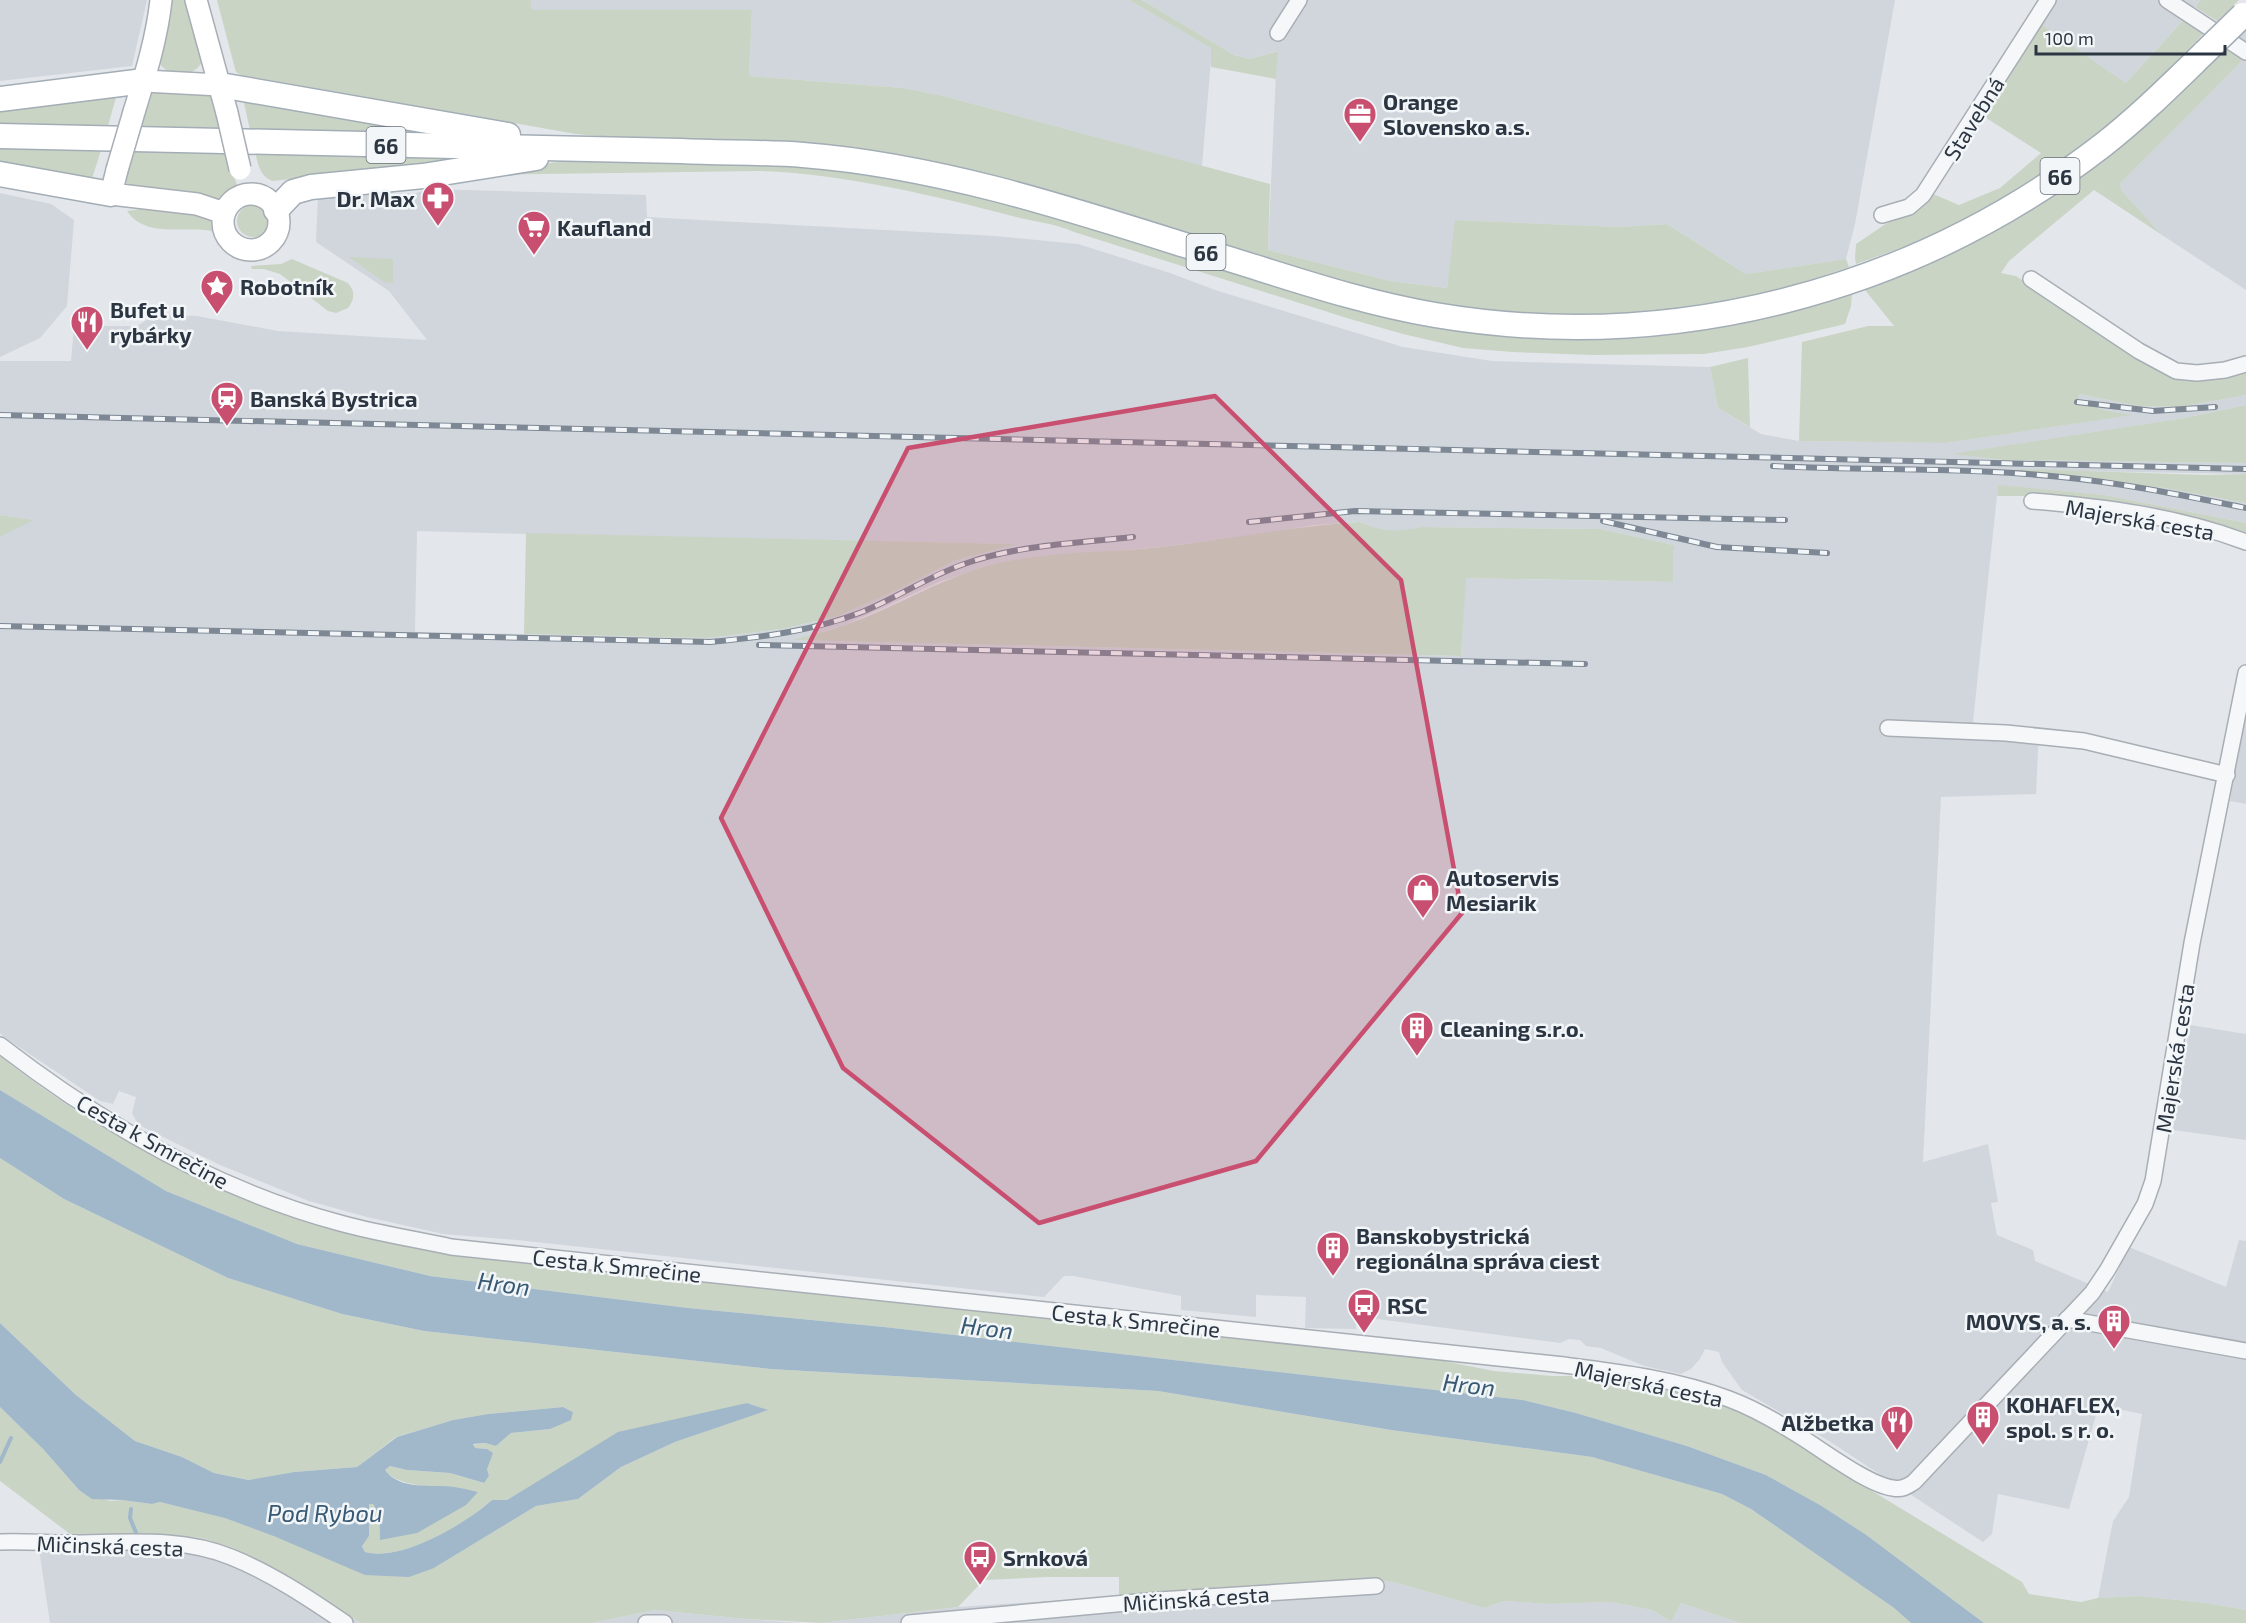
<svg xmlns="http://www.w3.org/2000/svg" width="2246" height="1623" viewBox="0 0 2246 1623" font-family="'Exo 2',sans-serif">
<rect width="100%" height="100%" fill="#e3e7eb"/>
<!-- built -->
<g fill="#d1d6dc" fill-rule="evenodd">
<polygon points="0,0 147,0 132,66 0,81"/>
<polygon points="531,0 1129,0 1212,48 1202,166 944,96 903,88 749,76 752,11 532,10"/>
<polygon points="1142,0 1895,0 1855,224 1846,259 1746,274 1667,224 1618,227 1456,220 1447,288 1390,281 1268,250 1277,51 1250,59 1234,55"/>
<polygon points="2052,0 2201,0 2126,83 2038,22"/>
<polygon points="2246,26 2246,290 2162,235 2122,191 2120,184 2243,60 2224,47"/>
<path d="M429,189L646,195L647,217L995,236L1078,244L1170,273L1218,291L1403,347L1492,361L1710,367L1718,408L1761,434L1799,441L1946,443L2130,415L2076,405L2079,394L2138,406L2180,407L2246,395V405L2184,418L1954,454L2003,460L2246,463V474L2021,470L2164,488L2246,503V523L2105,495L1998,486L1973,722L2039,730L2036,794L1941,797L1923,1162L1988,1144L1998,1202L1991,1203L1997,1235L2033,1250L2035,1261L2108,1292L2129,1247L2226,1287L2239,1240L2246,1241V1610L2207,1603L2139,1596L2098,1598L2113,1521L2129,1497L2142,1414L2099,1405L2069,1509L1998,1494L1992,1534L1983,1542L1829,1441L1742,1390L1722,1362L1719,1352L1705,1349L1700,1359L1691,1369L1681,1374L1644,1366L1601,1348L1586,1346L1580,1340L1569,1339L1560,1343L1362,1317L1356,1318V1329L1305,1328L1306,1297L1256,1295V1317L1181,1310V1296L1073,1276H1064L1044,1297L517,1240L443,1234L367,1217L309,1201L220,1165L143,1127L136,1121L132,1113L136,1097L119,1091L113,1104L100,1101L4,1037L0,1033V537L33,520L0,515V361H71L74,326H137L155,315L197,316L278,331L427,340L389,291L316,242L318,195L416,193ZM1360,522L1382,531L1398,532L1422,527L1600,529L1674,545L1673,582L1465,578L1461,656L795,640L845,625L939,582L987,566L1037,557L1160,547L1249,536L1314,525ZM417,531L488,533L1013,544L954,561L891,593L838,616L782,629L707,638L478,633L415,632Z"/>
<polygon points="0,193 51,204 74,220 67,306 40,338 0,357"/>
<polygon points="2243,716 2246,717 2246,804 2230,801"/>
<polygon points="2190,1025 2246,1034 2246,1140 2173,1130"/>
<polygon points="120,1533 202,1538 233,1548 273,1568 361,1623 50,1623 37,1535"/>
<polygon points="1390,1581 1484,1608 1505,1601 1547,1604 1611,1602 1652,1610 1671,1622 1681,1603 1740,1623 821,1623 958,1607 1229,1589"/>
<polygon points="655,1610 746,1619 801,1623 592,1623"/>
</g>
<!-- green -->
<g fill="#cad4c5">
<path d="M168,0H188C191,11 205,50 203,58C199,79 163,79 158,59C155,50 166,12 168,0Z"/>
<path d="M217,0H531L532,10H752L749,76L903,88L944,96L1270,184L1268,250L1390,281L1447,288L1455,220L1618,227L1667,224L1746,274L1846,259L1849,267C1718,314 1579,327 1442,304C1376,293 1312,272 1249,253C1170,229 1092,204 1014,181C942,163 869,148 794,142C722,137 649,141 576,134L241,75L236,72L234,65Z"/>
<polygon points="1129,0 1142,0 1234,55 1250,59 1278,51 1276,79 1211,67 1211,48"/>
<polygon points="2201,0 2239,0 2217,21 2195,7"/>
<polygon points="2185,18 2205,32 2125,113 2079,150 1973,216 1915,243 1856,264 1855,258 1856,244 1884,225 1909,212 1931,193 1959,205 2000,188 2041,153 1980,114 2038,22 2126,83"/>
<polygon points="2224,47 2244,59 2120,184 2122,191 2162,235 2094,190 2009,261 2001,273 2016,276 2168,376 2198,379 2246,368 2246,395 2180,407 2138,406 2079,394 2078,402 2103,410 2133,415 1946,443 1799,441 1802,342 1868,326 1894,326 1865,290 1923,265 1997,228 2059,190"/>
<polygon points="118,90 108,126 0,124 0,105"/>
<polygon points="148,91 211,94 215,100 222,129 136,127"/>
<polygon points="242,94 467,133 250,130"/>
<polygon points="0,147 101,150 91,182 0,166"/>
<polygon points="129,151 227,152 238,189 225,198 206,198 128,185 125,180"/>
<path d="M255,152L467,157L466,160L273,181C260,177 258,164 255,152Z"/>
<path d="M578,159L766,163L858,171L982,195L1432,326C1501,336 1572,341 1642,336C1713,332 1784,313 1852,294L1851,306L1845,324L1748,347L1704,354L1592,355L1512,352L1463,348L1403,334L1350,319L1074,232C1054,223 1033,222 1012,216C931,195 843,174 759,171L467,175Z"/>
<circle cx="253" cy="221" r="16"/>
<path d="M147,208L179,209L215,219L219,233C190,223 147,241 127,211Z"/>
<polygon points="349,257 393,259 393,283 384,282"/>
<path d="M292,259L348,283C355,291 355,299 348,308L336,313L328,311L280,274L264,269H252L251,266L281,264Z"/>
<polygon points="1748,358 1750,427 1718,408 1710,367"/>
<polygon points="2246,405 2246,463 2003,460 1951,454 2184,418"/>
<polygon points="2021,469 2206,475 2246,474 2246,503 2164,488 2021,471"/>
<polygon points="1998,485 2105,495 2246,523 2246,538 2047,496 1997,496"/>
<polygon points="0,515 34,520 0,537"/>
<path d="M1360,522C1387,533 1394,532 1422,527L1600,529L1674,545L1673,582L1466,578L1461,656L792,640C809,635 828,631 845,625C893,609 937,580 987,566C1043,551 1104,553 1162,547C1229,539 1294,526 1360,522Z"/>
<polygon points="526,533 1016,544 954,561 891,593 838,616 782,629 707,638 524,634"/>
<path d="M0,1056C78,1118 168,1168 261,1205C286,1215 313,1222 339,1230L1428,1358L1494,1371L1552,1376H1602L1696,1396L1757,1419L1821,1456L1864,1486L2022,1582L2029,1594L2081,1602L2098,1598L2139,1596L2207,1603L2246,1610V1623H1984L1865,1534L1820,1505L1766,1475L1687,1446L1576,1413L1523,1400L884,1327L688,1308L430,1276L297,1244L166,1191L0,1090Z"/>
<path d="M0,1158L64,1199L228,1278L342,1314L424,1331L770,1369L1158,1391L1391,1430L1592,1457L1722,1494L1751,1509L1894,1608L1911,1623H1740L1681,1603L1671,1622L1652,1610L1611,1602L1547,1604L1505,1601L1484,1608L1390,1581L1229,1589L1119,1597V1577H1048L984,1580L958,1607L821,1623L746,1619L655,1610L592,1623H361L273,1568L233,1548L202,1538L136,1533L70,1534L0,1481V1407L43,1449L79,1490L110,1501L122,1500L152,1504L160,1502L225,1517L276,1537L434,1568L536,1506L578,1499L621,1467L675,1442L767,1410L747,1403L507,1500H492C465,1524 401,1562 365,1552L362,1545L369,1536V1504H373L379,1515L380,1539L478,1492C452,1484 401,1492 385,1470L390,1466L407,1470L450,1473L483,1483L489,1476L487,1469V1449L475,1448L472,1445L485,1443L496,1446L511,1433L550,1429L573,1412L563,1407L488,1414L453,1420L396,1437L357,1467L294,1472L250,1480L214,1473L182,1457L135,1441L76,1395L0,1323Z"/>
</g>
<!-- water -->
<g fill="#a0b8c9">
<polygon points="0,1090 166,1191 297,1244 430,1276 688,1308 884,1327 1523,1400 1576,1413 1687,1446 1766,1475 1820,1505 1865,1534 1984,1623 1911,1623 1894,1608 1751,1509 1722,1494 1592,1457 1391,1430 1158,1391 770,1369 424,1331 342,1314 228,1278 64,1199 0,1158"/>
<path d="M0,1323L76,1395L135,1441L182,1457L214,1473L249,1480L294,1472L357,1467L397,1437L453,1420L488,1414L563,1407L573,1412L571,1420L550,1429L511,1433L496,1446L485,1443L473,1444L475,1448L487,1449L493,1453L487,1469L489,1476L484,1483L450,1473L407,1470L390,1466L385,1470C400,1491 432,1484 454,1487C462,1488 470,1490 478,1492L466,1505L417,1533L380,1540L379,1515L373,1504H369V1536L362,1546L365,1552C401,1562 465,1524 492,1500H507L618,1432L747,1403L768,1410L675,1442L621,1467L578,1499L536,1506L434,1568L409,1577L365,1575L276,1537L225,1518L160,1502L152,1504L122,1500L92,1499L79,1490L43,1449L0,1407Z"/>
</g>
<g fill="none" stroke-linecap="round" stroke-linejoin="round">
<!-- stream -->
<g stroke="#a0b8c9" stroke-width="4">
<polyline points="0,1462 11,1438"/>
<polyline points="131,1509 130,1518 137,1535"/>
</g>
<!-- street casing -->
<g stroke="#a8aeb5" stroke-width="18">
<g id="street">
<polyline points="2167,0 2246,52"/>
<polyline points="1278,33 1299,0"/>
<polyline points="1882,215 1909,207 1923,195 2048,0"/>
<polyline points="2031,279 2139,351 2176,371 2197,373 2225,370 2246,364"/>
<path d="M2032,501C2105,507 2177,516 2246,542"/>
<polyline points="1888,728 2006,733 2084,741 2227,775"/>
<path d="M0,1045C101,1123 216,1190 340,1223C376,1233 414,1239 451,1247L1564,1365C1619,1372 1677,1379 1729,1399C1753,1408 1776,1421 1798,1435C1821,1449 1868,1485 1893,1488C1901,1490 1907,1487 1914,1482L2092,1293L2108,1269L2145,1204L2153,1181L2192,943L2246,673"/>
<polyline points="2067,1319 2246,1351"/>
<path d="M0,1542C23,1541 46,1543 68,1543C122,1543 180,1536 231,1557C271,1573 310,1599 345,1623"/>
<polyline points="646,1623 664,1623"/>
<polyline points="909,1623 1159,1600 1376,1586"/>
</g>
</g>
<!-- secondary casing -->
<g stroke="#a8aeb5" stroke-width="24">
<g id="secondary">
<polyline points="196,0 227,113"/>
<polyline points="144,81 220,85"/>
<path d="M134,112C145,76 157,38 161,0"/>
<polyline points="117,170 111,194 197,204 224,213"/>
<circle cx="251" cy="222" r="28"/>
</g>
</g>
<!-- primary casing -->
<g stroke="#a3adb6" stroke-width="27">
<g id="primary">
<polyline points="220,85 508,135"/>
<polyline points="0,99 144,81"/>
<path d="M0,136L681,151C722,153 763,152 803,155C868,160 933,173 996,189C1085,212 1173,242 1261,269C1318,287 1376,305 1435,315C1672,355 1913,292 2103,145C2139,117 2172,84 2205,52"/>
<polyline points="0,174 111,194"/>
<polyline points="276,210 293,192 311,187 423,176 536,158"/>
</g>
</g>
<!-- street -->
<use href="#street" stroke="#f6f7f9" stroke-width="15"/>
<!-- secondary -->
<use href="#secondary" stroke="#fff" stroke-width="21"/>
<!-- primary -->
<use href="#primary" stroke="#fff" stroke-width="24"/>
<!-- rail casing -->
<g stroke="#7d8894" stroke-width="6">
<g id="rail">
<polyline points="2077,402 2153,411 2215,407"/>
<polyline points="0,415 2246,469"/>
<path d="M1773,466C1869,471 1966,467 2061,477C2123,483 2185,496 2246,508"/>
<polyline points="1603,521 1717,547 1827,553"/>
<polyline points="1249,522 1355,511 1785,520"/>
<path d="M0,626L710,642C763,637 813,631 862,612C899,597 932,574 970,562C1021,545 1079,543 1133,537"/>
<polyline points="759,645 1585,664"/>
</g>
</g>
<!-- rail -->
<use href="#rail" stroke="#f3f6f8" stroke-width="4" stroke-dasharray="11" stroke-linecap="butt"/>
<!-- secondary-bridge casing -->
<g stroke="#a8aeb5" stroke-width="24" stroke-linecap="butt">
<g id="secondary-bridge">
<polyline points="227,113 240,169"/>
<polyline points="117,170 134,112"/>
</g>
</g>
<!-- primary-bridge casing -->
<g stroke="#a3adb6" stroke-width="27" stroke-linecap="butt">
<polyline id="primary-bridge" points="2205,52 2243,15"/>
</g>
<!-- secondary-bridge -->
<use href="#secondary-bridge" stroke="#fff" stroke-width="21"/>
<!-- primary-bridge -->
<use href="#primary-bridge" stroke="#fff" stroke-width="24"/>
</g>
<!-- marked area -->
<path fill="#c84f6f" fill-opacity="0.2" stroke="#c84f6f" stroke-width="4.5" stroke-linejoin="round" d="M1215,396L1401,580L1462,913L1256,1161L1039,1223L843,1068L721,818L908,448Z"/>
<!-- icons -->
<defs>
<g id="office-pin" transform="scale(1.725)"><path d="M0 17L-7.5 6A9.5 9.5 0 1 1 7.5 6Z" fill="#c84f6f" stroke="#f3f6f8"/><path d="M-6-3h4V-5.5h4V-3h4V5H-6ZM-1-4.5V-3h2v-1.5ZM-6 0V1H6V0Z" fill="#fff"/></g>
<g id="pharmacy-pin" transform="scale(1.725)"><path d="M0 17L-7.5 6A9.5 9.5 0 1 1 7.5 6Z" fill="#c84f6f" stroke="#f3f6f8"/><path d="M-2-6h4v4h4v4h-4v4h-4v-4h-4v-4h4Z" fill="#fff"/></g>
<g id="supermarket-pin" transform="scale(1.725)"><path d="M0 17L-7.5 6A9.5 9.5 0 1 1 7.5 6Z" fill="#c84f6f" stroke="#f3f6f8"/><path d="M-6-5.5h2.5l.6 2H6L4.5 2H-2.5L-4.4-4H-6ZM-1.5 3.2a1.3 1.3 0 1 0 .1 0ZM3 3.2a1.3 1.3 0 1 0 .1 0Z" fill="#fff"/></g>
<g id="sight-pin" transform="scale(1.725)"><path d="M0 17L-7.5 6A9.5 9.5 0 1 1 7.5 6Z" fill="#c84f6f" stroke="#f3f6f8"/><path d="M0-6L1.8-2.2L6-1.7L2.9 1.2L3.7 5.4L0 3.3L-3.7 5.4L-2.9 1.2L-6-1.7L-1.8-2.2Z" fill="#fff"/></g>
<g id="restaurant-pin" transform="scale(1.725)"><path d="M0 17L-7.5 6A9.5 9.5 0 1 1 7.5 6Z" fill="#c84f6f" stroke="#f3f6f8"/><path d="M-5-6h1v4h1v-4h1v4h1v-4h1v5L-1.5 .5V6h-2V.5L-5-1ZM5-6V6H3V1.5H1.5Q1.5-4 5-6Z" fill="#fff"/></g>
<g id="station-pin" transform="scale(1.725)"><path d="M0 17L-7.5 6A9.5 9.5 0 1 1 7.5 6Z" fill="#c84f6f" stroke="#f3f6f8"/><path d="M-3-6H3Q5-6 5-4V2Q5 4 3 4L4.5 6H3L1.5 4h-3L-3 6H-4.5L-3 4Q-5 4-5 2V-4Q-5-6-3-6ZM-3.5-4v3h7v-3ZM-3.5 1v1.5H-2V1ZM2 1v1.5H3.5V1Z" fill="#fff"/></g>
<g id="shop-pin" transform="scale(1.725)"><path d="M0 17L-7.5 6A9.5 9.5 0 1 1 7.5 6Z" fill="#c84f6f" stroke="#f3f6f8"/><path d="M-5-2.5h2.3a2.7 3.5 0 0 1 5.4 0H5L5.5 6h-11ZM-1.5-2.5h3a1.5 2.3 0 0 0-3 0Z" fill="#fff"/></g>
<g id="building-pin" transform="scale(1.725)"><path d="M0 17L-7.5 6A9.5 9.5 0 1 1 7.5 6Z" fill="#c84f6f" stroke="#f3f6f8"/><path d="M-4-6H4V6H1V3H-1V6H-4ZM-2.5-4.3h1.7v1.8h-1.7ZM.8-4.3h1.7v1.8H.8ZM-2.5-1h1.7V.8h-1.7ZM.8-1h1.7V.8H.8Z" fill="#fff"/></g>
<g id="bus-pin" transform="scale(1.725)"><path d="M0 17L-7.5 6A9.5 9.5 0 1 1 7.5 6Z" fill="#c84f6f" stroke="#f3f6f8"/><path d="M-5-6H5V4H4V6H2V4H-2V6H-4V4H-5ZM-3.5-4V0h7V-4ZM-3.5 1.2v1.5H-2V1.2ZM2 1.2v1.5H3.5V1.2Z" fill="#fff"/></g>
</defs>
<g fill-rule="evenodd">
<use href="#office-pin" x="1360" y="114"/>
<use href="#pharmacy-pin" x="438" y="198"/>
<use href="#supermarket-pin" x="534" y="227"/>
<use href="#sight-pin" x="217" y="286"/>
<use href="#restaurant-pin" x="87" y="322"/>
<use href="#station-pin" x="227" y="398"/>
<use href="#shop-pin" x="1423" y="890"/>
<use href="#building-pin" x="1417" y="1028"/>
<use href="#building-pin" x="1333" y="1248"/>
<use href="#bus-pin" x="1364" y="1305"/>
<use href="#building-pin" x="2114" y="1321"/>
<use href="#building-pin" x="1983" y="1417"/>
<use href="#restaurant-pin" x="1897" y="1422"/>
<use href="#bus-pin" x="980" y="1557"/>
</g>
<g text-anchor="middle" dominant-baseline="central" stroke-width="5" stroke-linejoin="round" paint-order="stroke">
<!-- shield labels -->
<g fill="#f3f6f8" stroke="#687079" stroke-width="1.5">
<rect x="366.5" y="127" width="39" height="36" rx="4.5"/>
<rect x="2040.5" y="158" width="39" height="36" rx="4.5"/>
<rect x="1186.5" y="234" width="39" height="36" rx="4.5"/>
</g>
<g font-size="21" font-weight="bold" fill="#2c3642">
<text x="386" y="145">66</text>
<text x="2060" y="176">66</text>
<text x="1206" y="252">66</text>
</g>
<!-- poi labels -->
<g font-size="22" font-weight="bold" fill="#2c3642" stroke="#f3f6f8" text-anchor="start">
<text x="1383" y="101">Orange<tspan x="1383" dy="25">Slovensko a.s.</tspan></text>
<text x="415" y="198" text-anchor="end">Dr. Max</text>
<text x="557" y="227">Kaufland</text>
<text x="240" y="286">Robotník</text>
<text x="110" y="309">Bufet u<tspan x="110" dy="25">rybárky</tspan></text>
<text x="250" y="398">Banská Bystrica</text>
<text x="1446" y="877">Autoservis<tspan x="1446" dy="25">Mesiarik</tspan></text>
<text x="1440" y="1028">Cleaning s.r.o.</text>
<text x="1356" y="1235">Banskobystrická<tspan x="1356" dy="25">regionálna správa ciest</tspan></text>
<text x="1387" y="1305">RSC</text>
<text x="2091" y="1321" text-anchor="end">MOVYS, a. s.</text>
<text x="2006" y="1404">KOHAFLEX,<tspan x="2006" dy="25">spol. s r. o.</tspan></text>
<text x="1874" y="1422" text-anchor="end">Alžbetka</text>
<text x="1003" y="1557">Srnková</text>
</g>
<!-- street labels -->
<g font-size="22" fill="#2c3642" stroke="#f3f6f8">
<text transform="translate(1973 118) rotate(-58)">Stavebná</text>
<text transform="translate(2140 519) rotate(10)">Majerská cesta</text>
<text transform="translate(2174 1058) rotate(-81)">Majerská cesta</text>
<text transform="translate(153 1141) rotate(29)">Cesta k Smrečine</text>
<text transform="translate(617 1265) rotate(6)">Cesta k Smrečine</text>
<text transform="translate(1136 1320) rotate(6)">Cesta k Smrečine</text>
<text transform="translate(1649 1383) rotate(12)">Majerská cesta</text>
<text transform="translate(110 1545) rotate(2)">Mičinská cesta</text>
<text transform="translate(1196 1598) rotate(-4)">Mičinská cesta</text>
</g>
<!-- water labels -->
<g font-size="24" font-style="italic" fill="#375974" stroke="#f3f6f8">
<text transform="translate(504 1283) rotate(8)">Hron</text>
<text transform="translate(987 1327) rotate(7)">Hron</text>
<text transform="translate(1469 1384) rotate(7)">Hron</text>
<text x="325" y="1512">Pod Rybou</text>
</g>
</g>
<!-- scale -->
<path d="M2036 45v9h189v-9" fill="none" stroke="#2c3642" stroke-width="3"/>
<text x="2045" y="45" font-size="18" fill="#2c3642" stroke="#f3f6f8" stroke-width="4.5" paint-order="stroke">100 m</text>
</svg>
